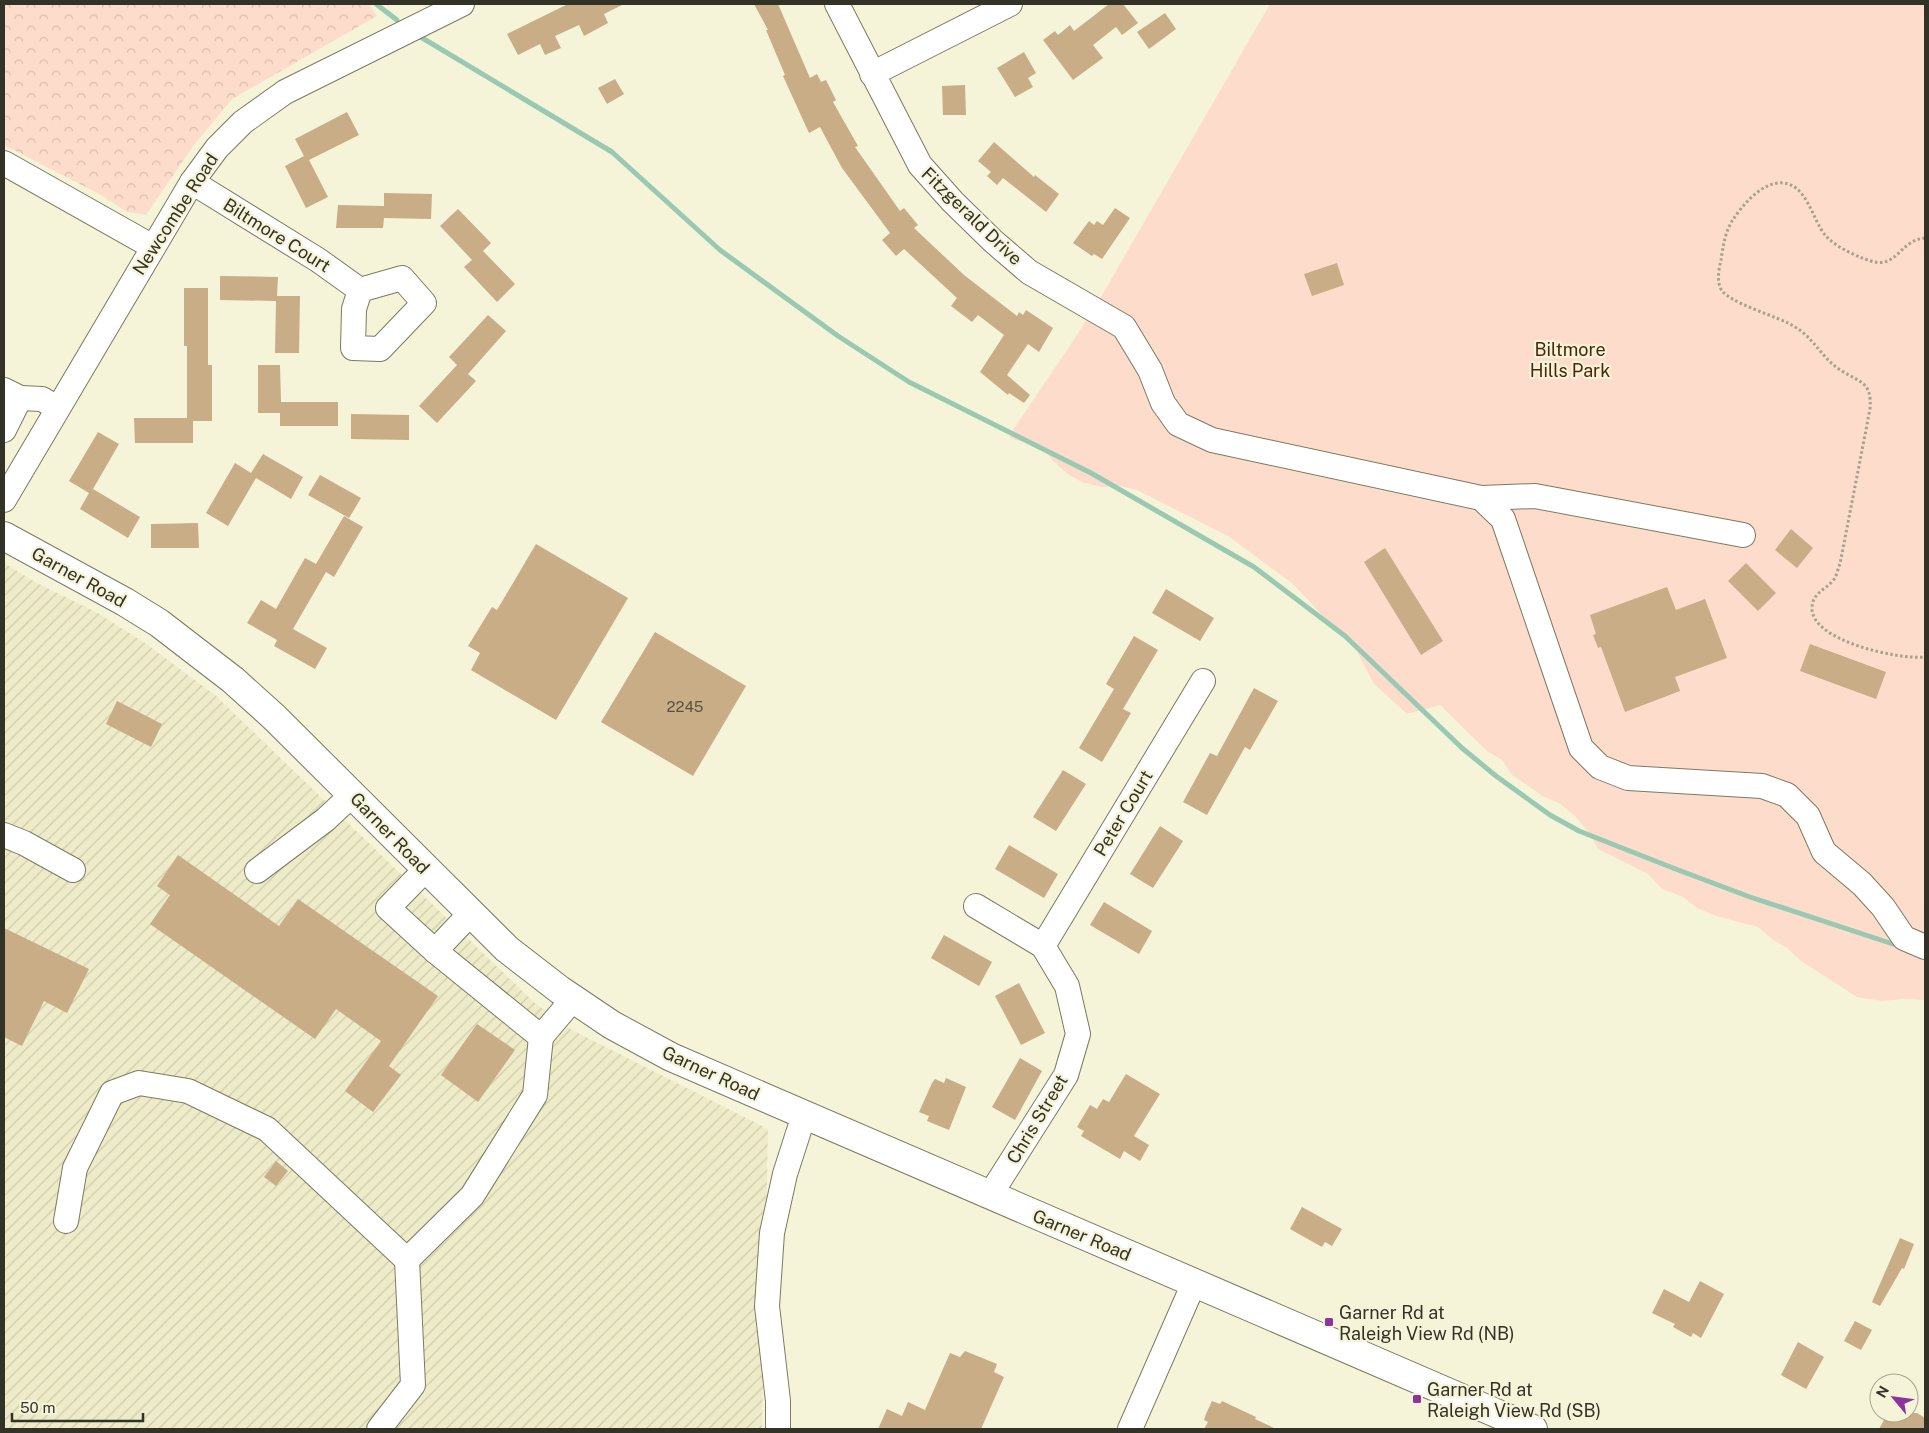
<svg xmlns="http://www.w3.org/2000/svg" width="1929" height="1433" viewBox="0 0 1929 1433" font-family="'Public Sans',sans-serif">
<defs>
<pattern id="industrial-furrows" width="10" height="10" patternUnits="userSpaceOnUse" patternTransform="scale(1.25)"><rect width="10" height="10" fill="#eeecc8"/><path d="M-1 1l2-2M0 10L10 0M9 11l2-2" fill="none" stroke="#cdcbac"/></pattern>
<pattern id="forest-crowns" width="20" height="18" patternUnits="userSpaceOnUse" patternTransform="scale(1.25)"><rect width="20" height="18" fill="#fddccc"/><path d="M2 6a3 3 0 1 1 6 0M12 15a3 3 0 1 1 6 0" fill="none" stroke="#d9bdaf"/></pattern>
</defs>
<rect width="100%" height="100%" fill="#f6f4d8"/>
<!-- industrial -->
<polygon fill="url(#industrial-furrows)" points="4,563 35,582 96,612 145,643 215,695 536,1004 572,1030 768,1129 762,1429 4,1429"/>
<!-- forest -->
<polygon fill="url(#forest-crowns)" points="4,4 369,4 377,16 232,99 194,145 146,215 127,212 99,194 4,145"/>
<!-- park -->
<polygon fill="#fddccc" points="1270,4 1925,4 1925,1000 1904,999 1882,1001 1857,997 1801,961 1787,948 1773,940 1758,927 1716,916 1697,908 1683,897 1662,889 1648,874 1598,849 1590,834 1576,817 1559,803 1544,797 1512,775 1502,760 1488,752 1440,705 1407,714 1374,684 1353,644 1335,629 1293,584 1228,536 1137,490 1120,486 1103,487 1084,483 1069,475 1054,462 1044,449 1010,438 1011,433 1073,341 1105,290"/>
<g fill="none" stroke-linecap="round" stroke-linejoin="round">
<!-- stream -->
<g stroke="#9ac9b1" stroke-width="5">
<polyline points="376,4 397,20"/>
<polyline points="419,36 612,152 720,250 838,336 909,382 1091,473 1254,567 1345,636 1462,748 1496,776 1550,815 1579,831 1673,868 1750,897 1899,946"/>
</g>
</g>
<!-- building -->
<g fill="#c8ad87">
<polygon points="568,4 624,4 604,14 608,23 584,36 579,25 555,36 561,48 545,55 540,44 518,55 507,34"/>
<polygon points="754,4 778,4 810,78 817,74 821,82 826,80 836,100 833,102 858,146 855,147 900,211 904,208 918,225 914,228 964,275 1017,316 1019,312 1023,315 1026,310 1053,328 1039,352 1028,344 1007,375 1030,395 1024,403 1009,393 1008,395 980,372 1004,335 978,315 972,322 951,306 957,298 904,249 896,256 882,240 890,233 842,168 820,127 809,133 783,76 785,75 766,30 768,30"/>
<polygon points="1109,4 1123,4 1138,23 1122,35 1116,27 1093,45 1103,58 1073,80 1043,40 1055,31 1058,35 1070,25 1074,31"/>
<polygon points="1165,13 1176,29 1149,49 1137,32"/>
<polygon points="1024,52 1036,73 1028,78 1033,87 1015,97 997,68"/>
<polygon points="615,79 624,94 607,104 598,88"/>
<polygon points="965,85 966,115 943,115 942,86"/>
<polygon points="347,112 359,135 309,160 328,197 306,208 285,166 304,156 295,139"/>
<polygon points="994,142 1034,177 1035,175 1059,194 1046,212 1003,178 997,185 987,176 991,172 978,161"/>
<polygon points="384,193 432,194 431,219 384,218 383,228 336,228 338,205 384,206"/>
<polygon points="1115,208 1130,218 1102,259 1094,254 1092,256 1073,243 1089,221 1094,225 1097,221 1103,225"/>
<polygon points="458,209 491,243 483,251 515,284 497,302 464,267 472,260 440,226"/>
<polygon points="1337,263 1344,285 1312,296 1304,274"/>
<polygon points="220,276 278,277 277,296 300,296 299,353 275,353 276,301 220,300"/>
<polygon points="184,288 208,288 208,365 212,365 212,421 193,421 193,443 135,443 134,418 187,418 187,346 184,346"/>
<polygon points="488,315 506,331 468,374 476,381 437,423 419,406 457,365 449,357"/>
<polygon points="258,365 280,365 281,402 338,402 338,426 280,426 280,413 258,413"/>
<polygon points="351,414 409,415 409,440 351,439"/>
<polygon points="98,432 119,444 93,489 140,517 128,538 80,509 89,493 69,481"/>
<polygon points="263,454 303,477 291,499 256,478 228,526 206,513 235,463 251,473"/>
<polygon points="320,475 361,498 349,518 308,495"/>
<polygon points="344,516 363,527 334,577 326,572 293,629 327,648 315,669 274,646 277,640 247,623 261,600 276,609 305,558 316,564"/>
<polygon points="198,523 199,548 151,548 151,524"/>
<polygon points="1791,529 1813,548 1797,568 1775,550"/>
<polygon points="536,544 628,598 556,720 471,670 480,653 468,646 492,607 497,610"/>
<polygon points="1385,548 1443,641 1421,655 1364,562"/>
<polygon points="1746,563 1776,593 1758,611 1728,581"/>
<polygon points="1667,587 1676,610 1705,599 1727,658 1675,677 1680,691 1625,712 1601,647 1598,648 1593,635 1596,634 1590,615"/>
<polygon points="1166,589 1214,618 1200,641 1152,613"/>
<polygon points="655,632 746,686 693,776 601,722"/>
<polygon points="1134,636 1158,650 1123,709 1131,713 1102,762 1079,748 1114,689 1106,684"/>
<polygon points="1810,644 1886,672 1876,699 1800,671"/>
<polygon points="1254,688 1278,701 1250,750 1245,747 1207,815 1183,802 1210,753 1217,756"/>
<polygon points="117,701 162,724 151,747 106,724"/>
<polygon points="1063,770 1086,784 1056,831 1033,817"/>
<polygon points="1160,826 1183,841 1153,888 1130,874"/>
<polygon points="1009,845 1058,874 1044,898 995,869"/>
<polygon points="178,855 279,926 298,899 438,996 389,1066 401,1075 373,1112 345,1091 381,1041 336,1009 315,1039 150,924 170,895 157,886"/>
<polygon points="1104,902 1152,931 1139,954 1090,925"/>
<polygon points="4,928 89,969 67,1013 44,1001 22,1046 4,1037"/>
<polygon points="944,935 992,962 979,986 931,958"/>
<polygon points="1019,983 1045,1033 1021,1045 995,996"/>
<polygon points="477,1024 515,1050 478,1102 441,1075"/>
<polygon points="1020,1058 1042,1071 1015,1120 992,1107"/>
<polygon points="1126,1074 1160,1094 1134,1136 1149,1145 1140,1161 1124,1151 1120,1159 1081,1136 1084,1131 1077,1127 1090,1105 1097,1109 1103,1099 1109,1102"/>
<polygon points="946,1078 966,1087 949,1130 927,1121 929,1116 919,1112 932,1083 935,1079 944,1083"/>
<polygon points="276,1161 288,1171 276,1186 264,1177"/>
<polygon points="1302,1207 1342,1229 1332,1246 1325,1242 1322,1247 1290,1229"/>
<polygon points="1900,1238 1914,1244 1904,1269 1902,1268 1880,1306 1872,1302"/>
<polygon points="1700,1281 1724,1294 1701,1338 1693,1333 1691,1337 1673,1327 1675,1324 1652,1313 1664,1289 1689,1302"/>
<polygon points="1855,1321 1872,1330 1861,1350 1844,1341"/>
<polygon points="1798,1342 1824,1357 1806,1389 1781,1375"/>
<polygon points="965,1351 997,1364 994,1372 1004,1377 981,1429 878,1429 887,1409 902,1416 908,1402 925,1410 950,1353 960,1357"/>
<polygon points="1212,1401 1220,1404 1222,1401 1256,1417 1255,1419 1276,1429 1204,1429 1208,1422 1204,1420 1206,1414"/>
<polygon points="1888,1413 1917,1413 1925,1418 1925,1429 1879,1429"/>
</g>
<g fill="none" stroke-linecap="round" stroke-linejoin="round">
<!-- minor casing -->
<g stroke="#7c7a61" stroke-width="26">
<g id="minor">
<polyline points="837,4 920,165 953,202 993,241 1029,272 1124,327 1150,370 1163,403 1178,424 1212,440 1481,498 1503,519 1581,748 1600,767 1628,778 1762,786 1787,795 1808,816 1824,852 1862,884 1883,907 1904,938 1925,947"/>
<polyline points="872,74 1010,4"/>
<polyline points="4,163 153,247"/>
<polyline points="192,182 318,260 360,290 402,278 424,303 380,349 353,348 354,309 360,290"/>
<polyline points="4,390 20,398 4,430"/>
<polyline points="20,398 42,399 57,408"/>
<polyline points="1481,498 1535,496 1743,535"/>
<polyline points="4,500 192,182 217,148 243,122 285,92 462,4"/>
<polyline points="4,835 24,843 73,870"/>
<polyline points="425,870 388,908 435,951 541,1037 573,999"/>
<polyline points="257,871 325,820 352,795"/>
<polyline points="976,906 1043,946 1067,986 1078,1034 1066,1075 990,1195"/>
<polyline points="1043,946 1203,681"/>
<polyline points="435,951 470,914"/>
<polyline points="66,1221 75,1168 112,1093 139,1083 188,1091 267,1129 407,1260 472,1196 535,1095 541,1037"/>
<polyline points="379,1429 413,1385 407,1260"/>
<polyline points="778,1429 778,1401 767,1306 772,1233 785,1174 804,1115"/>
<polyline points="1130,1429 1194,1283"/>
</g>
</g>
<!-- major casing -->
<g stroke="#7c7a61" stroke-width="30">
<polyline id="major" points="4,536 125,602 159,623 233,680 274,717 507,949 560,990 612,1025 671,1057 768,1099 1533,1429"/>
</g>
<!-- path -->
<path stroke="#a4a28d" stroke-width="3" stroke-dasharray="2.5 2.5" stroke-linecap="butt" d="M1925,238C1904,240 1899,259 1884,262C1877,264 1868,260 1862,258C1850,253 1835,246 1826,236C1812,221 1807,180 1778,183C1759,185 1742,206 1732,221C1725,233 1723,246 1721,260C1719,268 1717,279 1720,287C1725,303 1779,316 1795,327C1814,338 1823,360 1842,371C1861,383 1872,382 1870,409L1840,564C1838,568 1837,574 1835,578C1827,590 1812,592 1812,608C1811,641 1899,660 1925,657"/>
<!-- minor -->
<use href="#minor" stroke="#fff" stroke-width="24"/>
<!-- major -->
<use href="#major" stroke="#fff" stroke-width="28"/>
</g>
<!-- markers -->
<g fill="#8e329c" stroke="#f6f4d8" stroke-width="2">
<rect x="1324" y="1317" width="10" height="10" rx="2.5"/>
<rect x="1412" y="1394" width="10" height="10" rx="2.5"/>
</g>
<g text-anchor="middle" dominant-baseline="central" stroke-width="4.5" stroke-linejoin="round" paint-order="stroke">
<!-- number labels -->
<g font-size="15" fill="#58513f">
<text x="685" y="706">2245</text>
</g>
<!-- street labels -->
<g font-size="18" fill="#333227" stroke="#f6f4d8">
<text transform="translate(175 214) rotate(-57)">Newcombe Road</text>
<text transform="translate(972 216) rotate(44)">Fitzgerald Drive</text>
<text transform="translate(277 235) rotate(32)">Biltmore Court</text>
<text transform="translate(79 577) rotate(29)">Garner Road</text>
<text transform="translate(1123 813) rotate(-59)">Peter Court</text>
<text transform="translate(390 833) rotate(46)">Garner Road</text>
<text transform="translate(711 1073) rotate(25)">Garner Road</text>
<text transform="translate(1037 1119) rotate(-59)">Chris Street</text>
<text transform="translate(1082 1235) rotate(23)">Garner Road</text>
</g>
<!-- park labels -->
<g font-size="18" fill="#4e240c" stroke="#f6f4d8">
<text x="1570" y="349">Biltmore<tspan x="1570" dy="21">Hills Park</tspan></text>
</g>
<!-- poi labels -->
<g font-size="18" fill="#333227" stroke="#f6f4d8" text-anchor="start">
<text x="1339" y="1312">Garner Rd at<tspan x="1339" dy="21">Raleigh View Rd (NB)</tspan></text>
<text x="1427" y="1389">Garner Rd at<tspan x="1427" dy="21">Raleigh View Rd (SB)</tspan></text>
</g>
</g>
<!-- border -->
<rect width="1929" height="1433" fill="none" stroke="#333227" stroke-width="10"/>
<!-- north arrow -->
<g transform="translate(1894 1398) rotate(299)"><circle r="24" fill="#f6f4d8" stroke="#a8a691"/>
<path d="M0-4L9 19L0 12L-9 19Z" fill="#8e329c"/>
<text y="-8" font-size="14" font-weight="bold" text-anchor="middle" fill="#333227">N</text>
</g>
<!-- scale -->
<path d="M12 1413v8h131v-8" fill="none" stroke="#333227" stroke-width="2.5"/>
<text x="20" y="1413" font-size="15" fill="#333227" stroke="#f6f4d8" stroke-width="4" paint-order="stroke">50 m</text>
</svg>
